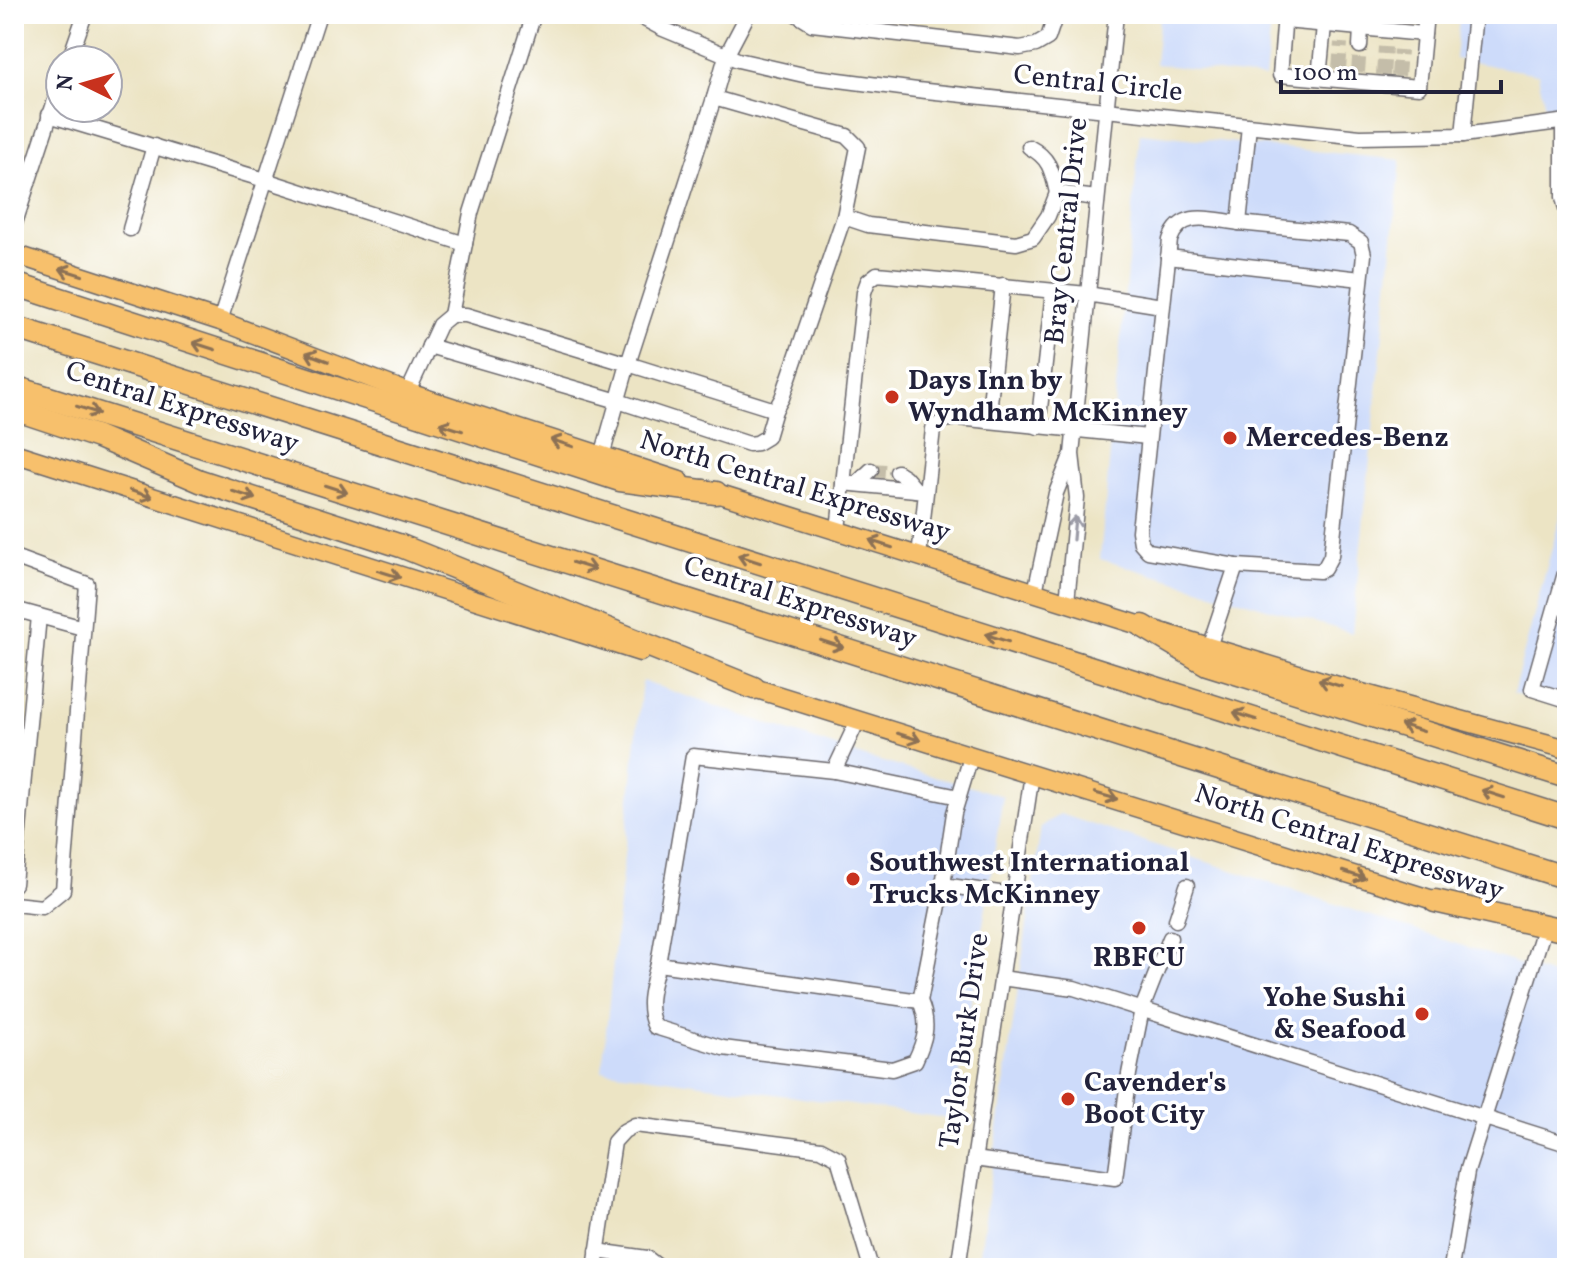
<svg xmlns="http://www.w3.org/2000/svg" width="1581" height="1282" viewBox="0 0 1581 1282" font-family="Vollkorn,serif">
<rect width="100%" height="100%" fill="#fff"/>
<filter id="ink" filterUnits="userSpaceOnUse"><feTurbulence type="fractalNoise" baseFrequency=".0125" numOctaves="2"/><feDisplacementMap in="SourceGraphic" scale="16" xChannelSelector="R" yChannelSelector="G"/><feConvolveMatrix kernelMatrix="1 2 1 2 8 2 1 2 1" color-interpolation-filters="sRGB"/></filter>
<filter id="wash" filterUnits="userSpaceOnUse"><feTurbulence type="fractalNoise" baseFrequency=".006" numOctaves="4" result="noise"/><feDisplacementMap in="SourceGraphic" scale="32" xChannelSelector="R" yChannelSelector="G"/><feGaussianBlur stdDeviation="1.8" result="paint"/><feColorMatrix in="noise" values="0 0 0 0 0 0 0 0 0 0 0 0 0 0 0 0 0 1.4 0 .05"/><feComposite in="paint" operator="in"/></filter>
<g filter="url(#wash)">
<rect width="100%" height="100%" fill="#ece4c4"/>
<!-- built -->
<g fill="#cddbfa">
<polygon points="1160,14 1272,14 1265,78 1155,64"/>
<polygon points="1411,14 1567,14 1567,213 1538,74 1455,59 1459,19"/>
<polygon points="1140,133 1401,160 1352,633 1100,559"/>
<polygon points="1567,492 1567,709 1513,693"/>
<polygon points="642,681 865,757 1003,796 953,1119 602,1070"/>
<polygon points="1060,814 1567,980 1567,1268 978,1268 1041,827"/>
</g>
</g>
<g filter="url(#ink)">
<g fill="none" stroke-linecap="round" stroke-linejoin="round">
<!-- minor-tunnel -->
<g stroke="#c4bda9" stroke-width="14" stroke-dasharray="14 7" stroke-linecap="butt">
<polyline points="1339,69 1341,43"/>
<polyline points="1358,72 1360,46"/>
<polyline points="1383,75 1385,47"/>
<polyline points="1398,76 1400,50"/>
<polyline points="871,470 897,472"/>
</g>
<!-- minor casing -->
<g stroke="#69666b" stroke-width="17">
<g id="minor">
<polyline points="635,14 663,29 738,60 808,76 917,90 1360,137 1463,135 1567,121"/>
<polyline points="796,14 812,24 1020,48 1036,45 1048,38 1056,14"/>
<polyline points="1285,14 1280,75 1419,87 1426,14"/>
<polyline points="1285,21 1424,34"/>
<polyline points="1360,46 1361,28"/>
<polyline points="69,60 85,14"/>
<polyline points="1319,78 1324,25"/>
<polyline points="49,115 265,180 465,244"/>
<polyline points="1563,122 1563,197 1567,213"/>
<polyline points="1463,135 1475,14"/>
<path d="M1029,147C1050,158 1052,171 1057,193"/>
<polyline points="844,217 868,225 1016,243 1033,238 1048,216 1057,193 1097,198"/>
<polyline points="14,226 60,85"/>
<polyline points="130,229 154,146"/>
<polyline points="1168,257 1361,279"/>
<polyline points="451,315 471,213 534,14"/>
<polyline points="220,321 319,14"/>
<polyline points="429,346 618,401 749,444 757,443 767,437 775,410"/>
<polyline points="408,392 439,325 451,315 466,315 628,364 714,98"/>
<polyline points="988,421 1003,285"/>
<polyline points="1038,427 1053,291"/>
<polyline points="602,456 628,364 775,410 782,398 844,217 858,147 847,136 714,98 726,56 748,14"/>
<polyline points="897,472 905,477 916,490"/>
<polyline points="843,483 926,491"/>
<polyline points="856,484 871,470"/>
<polyline points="838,530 864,292 868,281 877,274 1087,294 1162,306"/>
<polyline points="919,556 933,429 944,420 958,418 1148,437"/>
<polyline points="14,557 87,584 63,890 42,907 14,904"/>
<polyline points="1236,566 1319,571 1324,569 1331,556 1364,255 1361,242 1349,234 1239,223"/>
<polyline points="1567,566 1532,689 1567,700"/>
<polyline points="1035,592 1056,493 1070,458"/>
<polyline points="1067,602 1077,498 1072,454 1116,14"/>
<polyline points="14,609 83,628"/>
<path d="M1209,647L1236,566L1148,551L1141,543L1139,531L1170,240C1181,208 1212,220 1239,223L1249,126"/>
<polyline points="858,720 834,771 693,756 658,964 920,1001 943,885 1013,895"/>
<polyline points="834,771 959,797"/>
<polyline points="14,884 39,616"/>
<polyline points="943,885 954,813 971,757"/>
<polyline points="1176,920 1187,886"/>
<path d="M658,964C652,986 645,1006 655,1027L723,1048L892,1069L915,1061C925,1040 930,1024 920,1001"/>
<polyline points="1001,978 1074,988 1567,1144"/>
<polyline points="974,1159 1115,1178 1129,1074 1142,1009 1170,938"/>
<polyline points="597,1251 647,1258 660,1268"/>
<polyline points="595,1268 614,1142 624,1131 635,1125 821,1149 838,1158 871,1268"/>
<polyline points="958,1268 1032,774"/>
<polyline points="1451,1268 1467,1172 1542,935"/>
</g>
</g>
<!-- major casing -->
<g stroke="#69666b" stroke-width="21">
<g id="major">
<polyline points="14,254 220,321 415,395 680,481"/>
<polyline points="14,453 640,652"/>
<polyline points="704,489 1209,647 1358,692 1567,749"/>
<path d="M741,684C976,757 1211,830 1446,904"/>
</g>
</g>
<!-- highway casing -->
<g stroke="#69666b" stroke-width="25">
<g id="highway">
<polyline points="14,284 620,480 716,493"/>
<polyline points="14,327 1567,818"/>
<polyline points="14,387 1567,878"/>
<polyline points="14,409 98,437 200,481 401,546 754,688"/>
<polyline points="1143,626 1207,664 1567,777"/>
<polyline points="1435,901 1567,931"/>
</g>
</g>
<!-- minor -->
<use href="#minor" stroke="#fff" stroke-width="14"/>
<!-- major -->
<use href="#major" stroke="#f7c06c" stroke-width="18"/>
<!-- highway -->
<use href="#highway" stroke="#f7c06c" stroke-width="22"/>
</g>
<!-- one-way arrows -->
<defs><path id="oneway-shaft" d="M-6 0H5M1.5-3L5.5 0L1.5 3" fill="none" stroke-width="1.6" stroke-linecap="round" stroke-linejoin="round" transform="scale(2)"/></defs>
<g stroke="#8c7154">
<use href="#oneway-shaft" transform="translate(71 272) rotate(-163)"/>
<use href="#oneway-shaft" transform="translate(204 346) rotate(-162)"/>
<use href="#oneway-shaft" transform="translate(317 357) rotate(-159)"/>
<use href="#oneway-shaft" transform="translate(88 410) rotate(18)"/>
<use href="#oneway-shaft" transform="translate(451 427) rotate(-162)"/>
<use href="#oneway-shaft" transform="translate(562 443) rotate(-162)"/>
<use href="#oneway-shaft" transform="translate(336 489) rotate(18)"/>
<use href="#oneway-shaft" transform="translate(141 494) rotate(18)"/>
<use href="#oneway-shaft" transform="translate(244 495) rotate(18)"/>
<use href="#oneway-shaft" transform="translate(881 544) rotate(-162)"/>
<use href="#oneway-shaft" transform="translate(749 559) rotate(-162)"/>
<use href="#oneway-shaft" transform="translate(584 566) rotate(17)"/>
<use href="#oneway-shaft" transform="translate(389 574) rotate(17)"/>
<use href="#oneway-shaft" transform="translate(997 638) rotate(-162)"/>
<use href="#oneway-shaft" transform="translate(832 644) rotate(18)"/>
<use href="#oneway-shaft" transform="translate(1330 683) rotate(-163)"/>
<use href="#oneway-shaft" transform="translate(1245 716) rotate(-162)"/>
<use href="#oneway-shaft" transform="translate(1412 728) rotate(-163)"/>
<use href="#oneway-shaft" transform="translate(909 737) rotate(18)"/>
<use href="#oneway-shaft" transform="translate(1493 794) rotate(-162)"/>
<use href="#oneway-shaft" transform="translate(1106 796) rotate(16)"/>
<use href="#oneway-shaft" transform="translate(1354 875) rotate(18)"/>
</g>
<use stroke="#9c9ca7" href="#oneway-shaft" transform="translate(1074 528) rotate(-85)"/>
</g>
<!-- markers -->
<g fill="#c8321e" stroke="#fff" stroke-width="3">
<circle cx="892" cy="397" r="8"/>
<circle cx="1230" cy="438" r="8"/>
<circle cx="853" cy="879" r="8"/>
<circle cx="1139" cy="928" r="8"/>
<circle cx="1422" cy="1014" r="8"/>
<circle cx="1068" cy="1099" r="8"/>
</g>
<g text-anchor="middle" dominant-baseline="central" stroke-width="7" stroke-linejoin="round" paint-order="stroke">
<!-- street labels -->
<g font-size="28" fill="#22223b" stroke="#fff">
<text transform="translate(1098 84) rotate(6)">Central Circle</text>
<text transform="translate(1067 231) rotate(-84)">Bray Central Drive</text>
<text transform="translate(182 408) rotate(18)">Central Expressway</text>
<text transform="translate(795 487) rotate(17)">North Central Expressway</text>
<text transform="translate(800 603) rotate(18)">Central Expressway</text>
<text transform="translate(1349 843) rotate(18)">North Central Expressway</text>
<text transform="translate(965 1041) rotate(-82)">Taylor Burk Drive</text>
</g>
<!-- poi labels -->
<g font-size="28" font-weight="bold" fill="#22223b" stroke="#fff" text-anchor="start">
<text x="908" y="381">Days Inn by<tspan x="908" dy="32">Wyndham McKinney</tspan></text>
<text x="1246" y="438">Mercedes-Benz</text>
<text x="869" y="863">Southwest International<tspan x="869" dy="32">Trucks McKinney</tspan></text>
<text x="1139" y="958" text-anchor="middle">RBFCU</text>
<text x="1406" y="998" text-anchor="end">Yohe Sushi<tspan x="1406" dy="32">&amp; Seafood</tspan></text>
<text x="1084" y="1083">Cavender's<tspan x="1084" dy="32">Boot City</tspan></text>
</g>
</g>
<!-- margin -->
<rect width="1581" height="1282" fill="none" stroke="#fff" stroke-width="48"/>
<!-- north arrow -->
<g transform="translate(84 84) rotate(275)"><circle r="38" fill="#ffffff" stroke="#a7a7b1" stroke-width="2"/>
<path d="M0-6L14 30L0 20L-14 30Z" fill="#c8321e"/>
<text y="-12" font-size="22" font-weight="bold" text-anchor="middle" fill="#22223b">N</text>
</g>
<!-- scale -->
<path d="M1281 80v12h220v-12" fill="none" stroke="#22223b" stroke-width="4"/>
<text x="1293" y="80" font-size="24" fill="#22223b" stroke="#ffffff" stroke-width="6" paint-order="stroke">100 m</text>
</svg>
